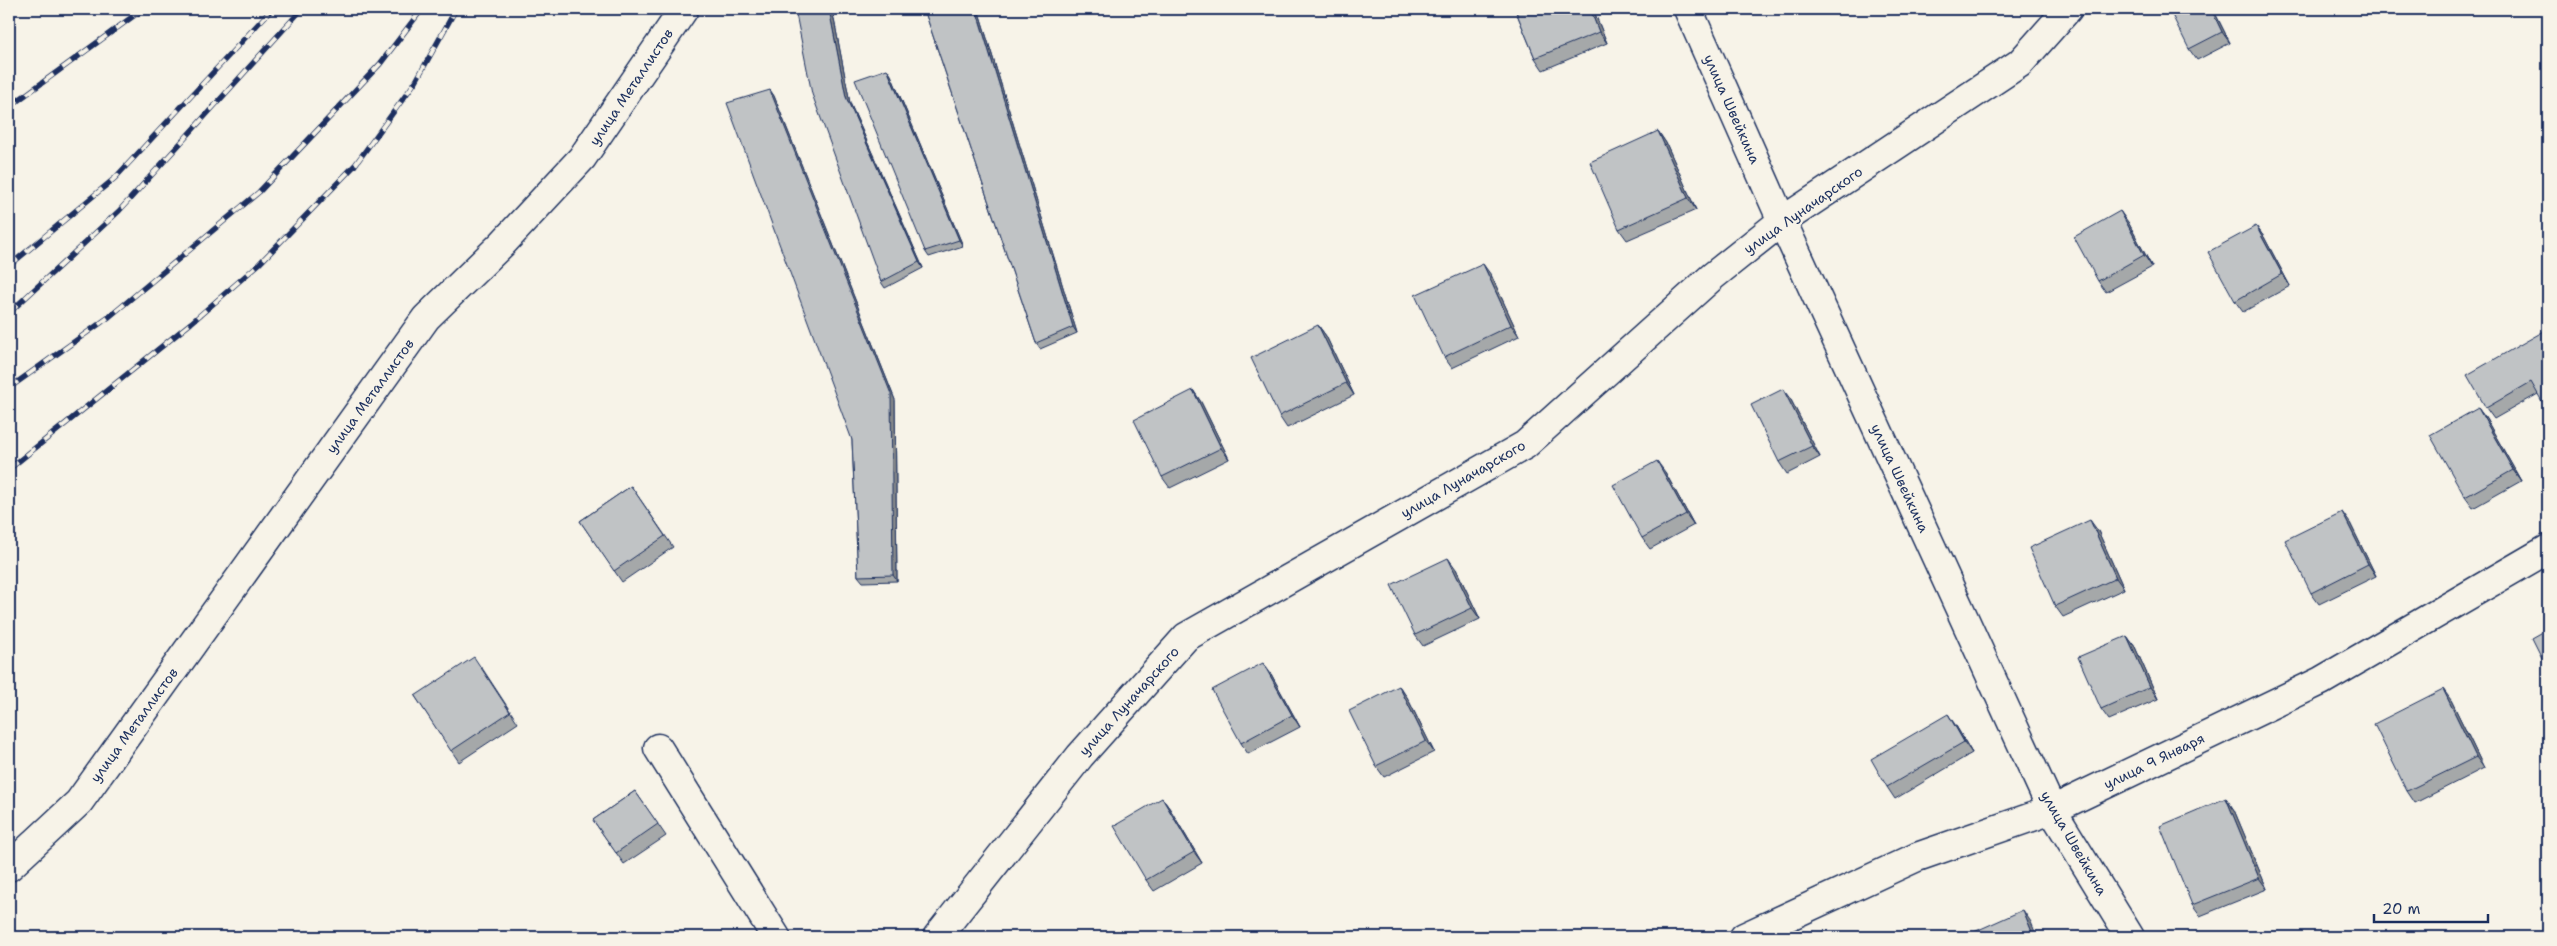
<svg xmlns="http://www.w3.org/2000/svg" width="2557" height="946" viewBox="0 0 2557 946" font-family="'Shantell Sans',sans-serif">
<rect width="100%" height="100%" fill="#f7f3e8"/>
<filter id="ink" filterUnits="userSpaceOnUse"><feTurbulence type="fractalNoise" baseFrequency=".02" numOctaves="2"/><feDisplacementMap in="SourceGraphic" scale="10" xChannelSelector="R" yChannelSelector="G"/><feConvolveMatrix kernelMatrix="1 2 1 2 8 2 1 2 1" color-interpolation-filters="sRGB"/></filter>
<g filter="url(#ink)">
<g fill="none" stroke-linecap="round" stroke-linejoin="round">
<!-- minor casing -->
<g stroke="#1b2f5e" stroke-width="31">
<g id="minor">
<polyline points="1688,9 1782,221 2052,810 2130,937"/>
<polyline points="658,748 776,937"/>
<polyline points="9,867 79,802 426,318 502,244 582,158 684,9"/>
<polyline points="937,937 1080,756 1186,637 1525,445 1713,276 1782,221 2020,63 2068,9"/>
<polyline points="1744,937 1917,857 2052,810 2321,681 2548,549"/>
</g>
</g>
<!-- minor -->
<use href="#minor" stroke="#f7f3e8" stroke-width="28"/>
<!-- rail casing -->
<g stroke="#1b2f5e" stroke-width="5.5">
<g id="rail">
<polyline points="9,107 143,9"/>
<polyline points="9,266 115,178 272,9"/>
<polyline points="9,313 119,211 302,9"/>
<polyline points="9,388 109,317 259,192 380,64 422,9"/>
<polyline points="9,469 191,323 259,264 355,165 416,81 456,9"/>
</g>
</g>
<!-- rail -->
<use href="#rail" stroke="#f7f3e8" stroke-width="4" stroke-dasharray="11" stroke-linecap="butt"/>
</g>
<!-- wall -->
<g fill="#a5a8a9" stroke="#1b2f5e">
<polygon points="795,9 832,9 850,103 923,268 885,288 881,282"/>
<polygon points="924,9 978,9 1077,333 1040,349 1036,343"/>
<polygon points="1515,9 1593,9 1607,43 1543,70 1535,58"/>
<polygon points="2213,9 2230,43 2197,60 2189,49"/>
<polygon points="887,69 891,75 963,246 929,257 925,251"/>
<polygon points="770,90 774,96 895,400 897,581 863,582 858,576 852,440"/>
<polygon points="1658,131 1666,143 1696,210 1627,240 1619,229"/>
<polygon points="2128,222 2152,267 2106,292 2098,281"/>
<polygon points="2256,226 2264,237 2290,286 2243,312 2235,301"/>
<polygon points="1491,275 1519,336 1452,368 1444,357"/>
<polygon points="1318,325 1326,336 1354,395 1287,428 1279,416"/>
<polygon points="2546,330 2538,394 2494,419 2486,408"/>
<polygon points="1193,390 1201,402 1229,459 1170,488 1162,477"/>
<polygon points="1791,400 1820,457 1787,474 1779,462"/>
<polygon points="2478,408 2486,419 2521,481 2473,508 2465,497"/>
<polygon points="1665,472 1694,525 1650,549 1642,538"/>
<polygon points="631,486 673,547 622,582 580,521"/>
<polygon points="2350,523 2376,576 2319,604 2311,593"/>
<polygon points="2098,531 2124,589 2063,617 2055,606"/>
<polygon points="1456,569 1480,619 1423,646 1415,635"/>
<polygon points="2127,636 2135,647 2158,699 2109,720 2101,709"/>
<polygon points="482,668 518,723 459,762 415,696"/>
<polygon points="1271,674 1300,727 1248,754 1241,743"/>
<polygon points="1399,686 1407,697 1434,752 1384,777 1376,766"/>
<polygon points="2451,700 2484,768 2415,803 2407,791"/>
<polygon points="1956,726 1972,753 1895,799 1887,787"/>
<polygon points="635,791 666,836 624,864 593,820"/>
<polygon points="1162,798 1170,809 1202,863 1154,891 1146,880"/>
<polygon points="2226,798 2234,810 2267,889 2200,916 2192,905"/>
</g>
<!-- shaded-wall -->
<g fill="#86888a" stroke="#1b2f5e">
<polygon points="829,9 832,9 850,103 923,268 919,262 846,97"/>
<polygon points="976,9 978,9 1077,333 1073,327"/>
<polygon points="1590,9 1593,9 1607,43 1599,32"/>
<polygon points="2211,9 2213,9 2230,43 2222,32"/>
<polygon points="887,69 891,75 963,246 959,240"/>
<polygon points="770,90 774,96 895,400 897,581 893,575"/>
<polygon points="1658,131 1666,143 1696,210 1688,198"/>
<polygon points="2120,211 2128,222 2152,267 2144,255"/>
<polygon points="2256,226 2264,237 2290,286 2282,274"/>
<polygon points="1483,264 1491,275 1519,336 1511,325"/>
<polygon points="1318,325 1326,336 1354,395 1346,383"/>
<polygon points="1783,389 1791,400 1820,457 1812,446"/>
<polygon points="1193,390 1201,402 1229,459 1221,448"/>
<polygon points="2478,408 2486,419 2521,481 2513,470"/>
<polygon points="1657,461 1665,472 1694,525 1686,514"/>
<polygon points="2342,512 2350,523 2376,576 2368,564"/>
<polygon points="2090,520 2098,531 2124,589 2116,578"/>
<polygon points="1448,558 1456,569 1480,619 1472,608"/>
<polygon points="2127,636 2135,647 2158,699 2150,687"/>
<polygon points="1263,663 1271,674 1300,727 1292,715"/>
<polygon points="1399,686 1407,697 1434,752 1426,741"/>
<polygon points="2443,689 2451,700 2484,768 2476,757"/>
<polygon points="1948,714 1956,726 1972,753 1964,742"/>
<polygon points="1162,798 1170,809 1202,863 1194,852"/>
<polygon points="2226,798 2234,810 2267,889 2259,878"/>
<polygon points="2023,910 2031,922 2037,937 2034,937"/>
</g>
<!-- building -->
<g fill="#c0c3c5" stroke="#1b2f5e">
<polygon points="795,9 829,9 846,97 919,262 881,282 812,94"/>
<polygon points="924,9 976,9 1073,327 1036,343"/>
<polygon points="1515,9 1590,9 1599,32 1535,58"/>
<polygon points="2169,9 2211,9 2222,32 2189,49"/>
<polygon points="887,69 959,240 925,251 855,80"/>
<polygon points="770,90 891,394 893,575 858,576 852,440 727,103"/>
<polygon points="1658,131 1688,198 1619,229 1590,162"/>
<polygon points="2120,211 2144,255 2098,281 2074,237"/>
<polygon points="2256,226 2282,274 2235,301 2208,252"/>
<polygon points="1483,264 1511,325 1444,357 1415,295"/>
<polygon points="1318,325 1346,383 1279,416 1251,358"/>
<polygon points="2546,330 2548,334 2548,412 2531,382 2486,408 2467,375"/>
<polygon points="1783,389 1812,446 1779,462 1751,405"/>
<polygon points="1193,390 1221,448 1162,477 1134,420"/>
<polygon points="2478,408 2513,470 2465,497 2430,435"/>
<polygon points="1657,461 1686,514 1642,538 1613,485"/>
<polygon points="631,486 665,536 614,571 580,521"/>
<polygon points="2342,512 2368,564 2311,593 2285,540"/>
<polygon points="2090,520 2116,578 2055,606 2029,548"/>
<polygon points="1448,558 1472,608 1415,635 1391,585"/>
<polygon points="2548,629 2548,670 2532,638"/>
<polygon points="2127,636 2150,687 2101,709 2078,657"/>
<polygon points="474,657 510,712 451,751 415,696"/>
<polygon points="1263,663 1292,715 1241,743 1212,690"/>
<polygon points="1399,686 1426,741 1376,766 1349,711"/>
<polygon points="2443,689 2476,757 2407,791 2374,724"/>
<polygon points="1948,714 1964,742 1887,787 1871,759"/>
<polygon points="635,791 658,824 616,853 593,820"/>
<polygon points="1162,798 1194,852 1146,880 1114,826"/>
<polygon points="2226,798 2259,878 2192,905 2160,826"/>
<polygon points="2023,910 2034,937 1966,937 1965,936"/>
</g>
</g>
<g text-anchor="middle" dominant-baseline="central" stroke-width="4" stroke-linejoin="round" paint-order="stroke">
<!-- street labels -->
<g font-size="14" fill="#1b2f5e" stroke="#f7f3e8">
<text transform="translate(631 87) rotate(-56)">улица Металлистов</text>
<text transform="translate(1732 109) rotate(66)">улица Швейкина</text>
<text transform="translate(1803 210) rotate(-35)">улица Луначарского</text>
<text transform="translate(370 396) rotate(-54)">улица Металлистов</text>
<text transform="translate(1900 478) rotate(65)">улица Швейкина</text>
<text transform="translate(1463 479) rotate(-30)">улица Луначарского</text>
<text transform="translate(1129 701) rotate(-48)">улица Луначарского</text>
<text transform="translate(134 725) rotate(-54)">улица Металлистов</text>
<text transform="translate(2154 761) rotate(-26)">улица 9 Января</text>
<text transform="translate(2074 843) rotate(60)">улица Швейкина</text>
</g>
</g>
<!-- margin -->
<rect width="2557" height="946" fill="none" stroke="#f7f3e8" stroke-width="30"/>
<rect x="15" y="15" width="2527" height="916" fill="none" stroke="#1b2f5e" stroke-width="2" filter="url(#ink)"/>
<!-- scale -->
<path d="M2374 914v8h114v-8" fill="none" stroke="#1b2f5e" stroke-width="2.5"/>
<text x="2382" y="914" font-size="15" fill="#1b2f5e" stroke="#f7f3e8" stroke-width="4" paint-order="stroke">20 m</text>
</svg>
